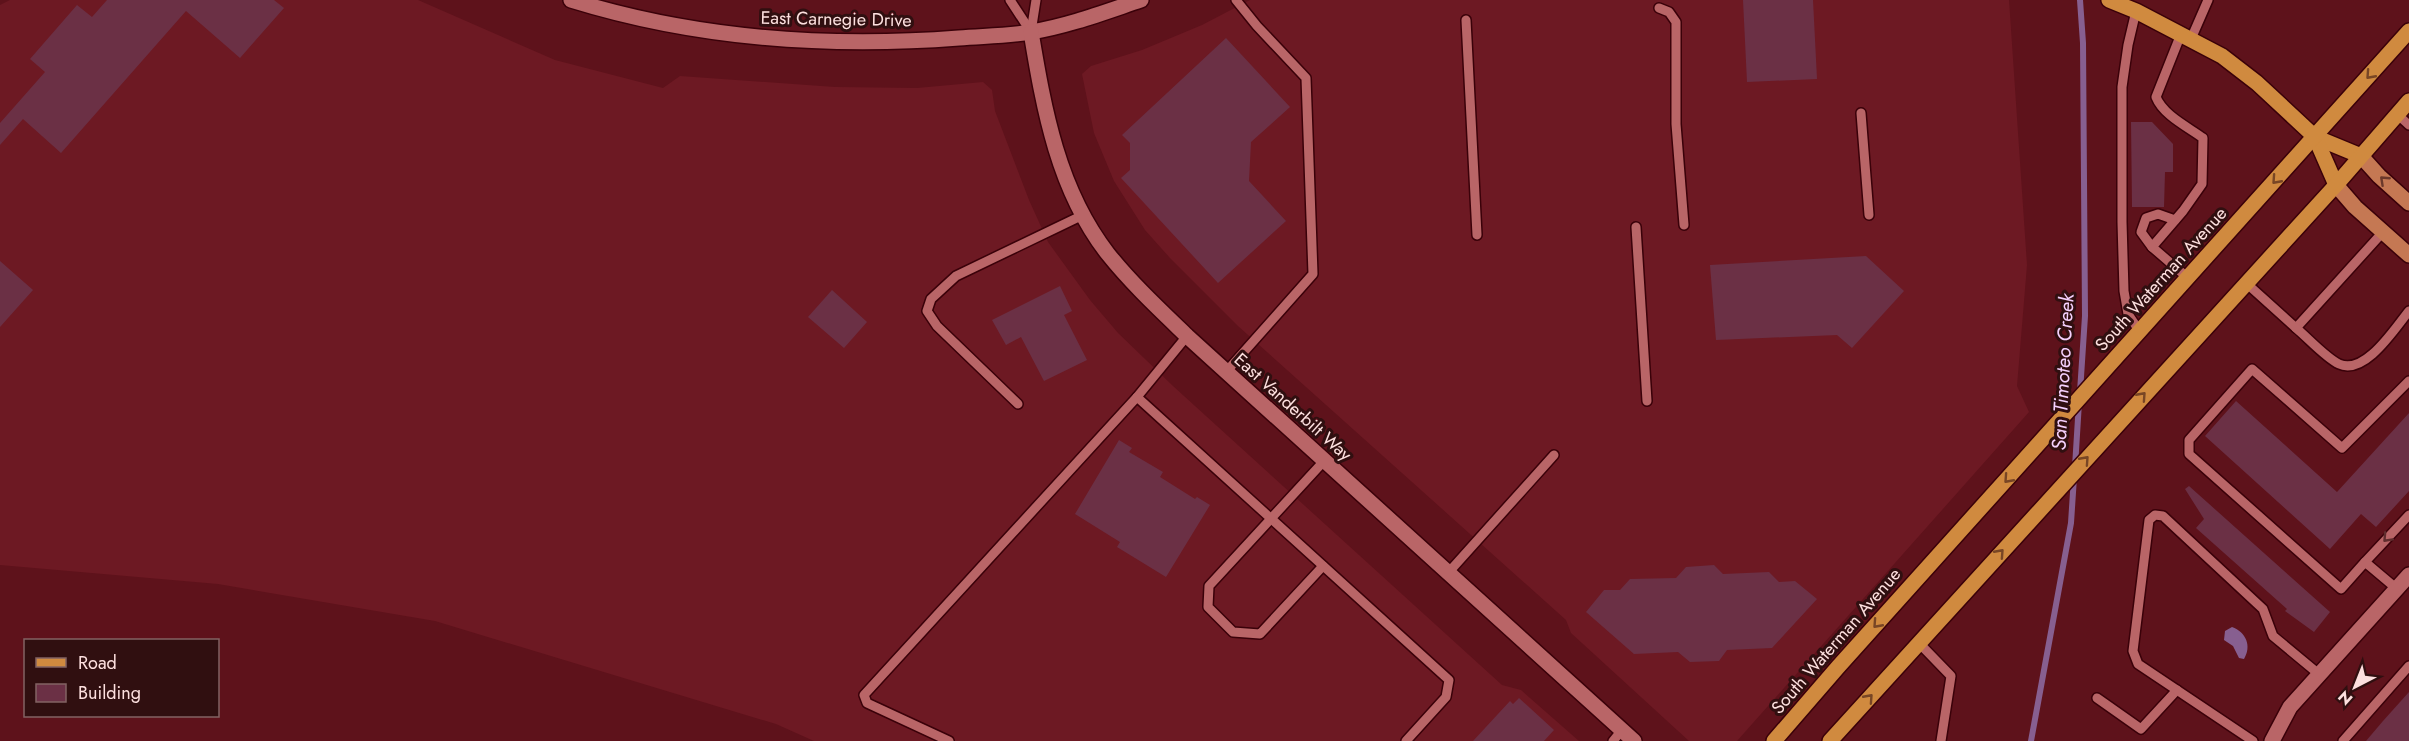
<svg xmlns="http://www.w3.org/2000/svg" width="2409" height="741" viewBox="0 0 2409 741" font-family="Jost,sans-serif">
<rect width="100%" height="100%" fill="#5e121b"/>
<!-- built -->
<g fill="#6d1923">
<polygon points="10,0 418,0 555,60 663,88 680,76 835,87 917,88 983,82 992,90 995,111 1029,200 1048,242 1090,300 1118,333 1173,386 1502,685 1521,690 1579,741 814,741 776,724 435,621 218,584 0,565 0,5"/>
<polygon points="1250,0 2009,0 2027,265 2017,386 2029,412 1737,741 1689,741 1571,633 1566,620 1238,326 1170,258 1145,230 1114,181 1094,133 1082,74 1091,66 1142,50 1202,25"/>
</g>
<!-- water -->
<path fill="#875f90" d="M2232,627C2246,632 2252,646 2244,659L2239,658L2233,646L2224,640L2225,631Z"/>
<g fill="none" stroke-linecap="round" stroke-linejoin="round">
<!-- stream -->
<g stroke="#875f90" stroke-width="6">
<polyline points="2080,392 2085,316 2083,43 2080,0"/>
<polyline points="2075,467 2079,402"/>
<polyline points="2031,741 2071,523 2074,477"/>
</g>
</g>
<!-- building -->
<g fill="#6b3045">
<polygon points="107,0 274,0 284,8 240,58 186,11 61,153 23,119 0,145 0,123 45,72 30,59 77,5 92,17"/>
<polygon points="1743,0 1813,0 1817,79 1747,82"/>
<polygon points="1226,38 1290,107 1251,142 1249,181 1286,221 1218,283 1121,178 1130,170 1130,143 1122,135"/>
<polygon points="2131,122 2152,122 2173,144 2173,172 2165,172 2164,207 2132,207"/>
<polygon points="1866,256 1904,291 1852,348 1837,335 1716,340 1710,265"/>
<polygon points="0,261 33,290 0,327"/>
<polygon points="1060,286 1072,311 1064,315 1087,360 1044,381 1021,337 1006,345 992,320"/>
<polygon points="832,290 867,322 844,348 808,317"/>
<polygon points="2236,401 2337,492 2409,413 2409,491 2376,527 2361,514 2330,549 2205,436"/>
<polygon points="1119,440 1132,448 1129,452 1163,472 1160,477 1195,499 1197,497 1210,505 1166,577 1117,547 1120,542 1075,514"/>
<polygon points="2189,486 2330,612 2314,632 2285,611 2287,609 2196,528 2204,519 2185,489"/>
<polygon points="1714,565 1723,574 1769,572 1779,582 1795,581 1817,599 1772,648 1727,650 1719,661 1690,662 1678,652 1634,654 1586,612 1604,590 1620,590 1630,579 1676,578 1686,567"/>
<polygon points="2409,692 2409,741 2366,741 2383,721"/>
<polygon points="1519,698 1554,730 1544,741 1473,741 1510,701 1513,704"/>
</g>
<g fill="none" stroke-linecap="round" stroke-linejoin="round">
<!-- service casing -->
<g stroke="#3a0109" stroke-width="12">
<g id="service">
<polyline points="1010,0 1031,32"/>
<polyline points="1659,8 1669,12 1676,22 1676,124 1684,225"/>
<polyline points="2136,11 2128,45 2122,87 2122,222 2124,291 2128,314 2140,332"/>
<polyline points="1466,20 1477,235"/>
<polyline points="1031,32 1036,0"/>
<path d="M2181,34L2156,97C2163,115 2188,127 2203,138L2202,184L2183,211L2152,247L2188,278"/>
<polyline points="2191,39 2208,0"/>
<polyline points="1861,113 1869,215"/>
<polyline points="2397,114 2409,125"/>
<polyline points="1636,227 1647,401"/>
<polyline points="2152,247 2141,232 2146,218 2158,214 2175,220"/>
<polyline points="2245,282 2296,328 2383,232"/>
<path d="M2296,328C2308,338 2326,358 2339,364C2365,376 2395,328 2409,311"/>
<polyline points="1226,372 1313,274 1306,78 1257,26 1236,0"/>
<polyline points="1137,397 1449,680 1446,697 1406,741"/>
<polyline points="1018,404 937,326 927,311 931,299 956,276 1083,215"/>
<polyline points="2365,562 2409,515"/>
<polyline points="1323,566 1260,634 1233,632 1208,607 1209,586 1324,461"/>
<polyline points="1448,573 1554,455"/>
<polyline points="2397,589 2365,562 2341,589 2189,454 2189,440 2252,369 2342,448 2409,381"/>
<polyline points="1919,643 1951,676 1941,741"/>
<polyline points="2097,698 2141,729 2177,690"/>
<polyline points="949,741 867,703 864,695 1137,397 1187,336"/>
<polyline points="1613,741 1622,730"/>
<polyline points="2253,741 2138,664 2133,651 2149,520 2155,515 2163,516 2263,609 2273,636 2320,675"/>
<polyline points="2343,741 2409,666"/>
</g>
</g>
<!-- minor casing -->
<g stroke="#3a0109" stroke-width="18">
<polyline id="minor" points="2272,741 2290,707 2409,575"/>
</g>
<!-- tertiary casing -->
<g stroke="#3a0109" stroke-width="18">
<g id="tertiary">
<path d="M571,0C697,39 829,48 959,38C983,36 1008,36 1031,32C1068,26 1105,12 1141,0"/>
<path d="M1031,32C1044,110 1058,190 1108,254C1132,284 1160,310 1187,336L1634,741"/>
</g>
</g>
<!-- secondary casing -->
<g stroke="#3a0109" stroke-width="18">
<g id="secondary">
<polyline points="2361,156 2379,176 2409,203"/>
<polyline points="2336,185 2355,207 2409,255"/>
</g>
</g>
<!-- primary casing -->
<g stroke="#3a0109" stroke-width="18">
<g id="primary">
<polyline points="2109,0 2136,11 2222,56 2257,83 2315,137 2361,156"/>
<polyline points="2315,137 2336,185"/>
<polyline points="1774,741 1838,667 2409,31"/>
<polyline points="1830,741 2336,185 2409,101"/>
</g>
</g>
<!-- service -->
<use href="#service" stroke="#b96567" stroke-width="9"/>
<!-- minor -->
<use href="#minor" stroke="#b96567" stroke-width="15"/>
<!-- tertiary -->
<use href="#tertiary" stroke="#b96567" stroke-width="15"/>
<!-- secondary -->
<use href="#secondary" stroke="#c57853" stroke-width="15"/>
<!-- primary -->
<use href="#primary" stroke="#d08a3f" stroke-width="15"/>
</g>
<!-- one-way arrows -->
<defs><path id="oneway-chevron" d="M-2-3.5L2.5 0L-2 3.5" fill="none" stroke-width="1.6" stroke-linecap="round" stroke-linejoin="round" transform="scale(1.5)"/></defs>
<g stroke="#784625">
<use href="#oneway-chevron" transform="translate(2370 75) rotate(132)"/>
<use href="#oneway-chevron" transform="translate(2276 180) rotate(132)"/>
<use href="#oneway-chevron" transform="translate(2142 396) rotate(-48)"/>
<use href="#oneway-chevron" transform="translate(2085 460) rotate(-48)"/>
<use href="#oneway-chevron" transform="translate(2008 479) rotate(132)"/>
<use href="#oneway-chevron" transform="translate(2000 553) rotate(-48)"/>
<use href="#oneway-chevron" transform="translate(1877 624) rotate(132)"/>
<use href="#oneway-chevron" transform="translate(1869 698) rotate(-48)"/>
</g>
<use stroke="#6c392b" href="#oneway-chevron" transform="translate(2384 180) rotate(-137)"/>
<use stroke="#602d2e" href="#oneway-chevron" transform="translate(2387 538) rotate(133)"/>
<g text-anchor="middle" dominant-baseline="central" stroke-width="6" stroke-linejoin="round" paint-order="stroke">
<!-- street labels -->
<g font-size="18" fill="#fde0df" stroke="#300f10">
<text transform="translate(836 19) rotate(1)">East Carnegie Drive</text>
<text transform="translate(2161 279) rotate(-48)">South Waterman Avenue</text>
<text transform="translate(1293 407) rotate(42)">East Vanderbilt Way</text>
<text transform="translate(1836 641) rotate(-49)">South Waterman Avenue</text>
</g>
<!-- water labels -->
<g font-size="20" font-style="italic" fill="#f5d1fd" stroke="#300f10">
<text transform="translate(2063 372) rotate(-87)">San Timoteo Creek</text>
</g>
</g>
<!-- legend -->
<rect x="24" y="639" width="195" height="78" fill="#300f10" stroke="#826363" stroke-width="1.5"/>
<rect x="36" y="658" width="30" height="9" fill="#d08a3f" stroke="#826363" stroke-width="1.5"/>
<text x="78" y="669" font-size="18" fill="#fde0df">Road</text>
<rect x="36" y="684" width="30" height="18" fill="#6b3045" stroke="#826363" stroke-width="1.5"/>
<text x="78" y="699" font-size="18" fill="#fde0df">Building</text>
<!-- north arrow -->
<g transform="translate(2355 687) rotate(222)" stroke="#300f10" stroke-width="4.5" paint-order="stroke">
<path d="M0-4.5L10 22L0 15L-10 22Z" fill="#fde0df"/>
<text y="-9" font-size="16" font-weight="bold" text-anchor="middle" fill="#fde0df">N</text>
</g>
</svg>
